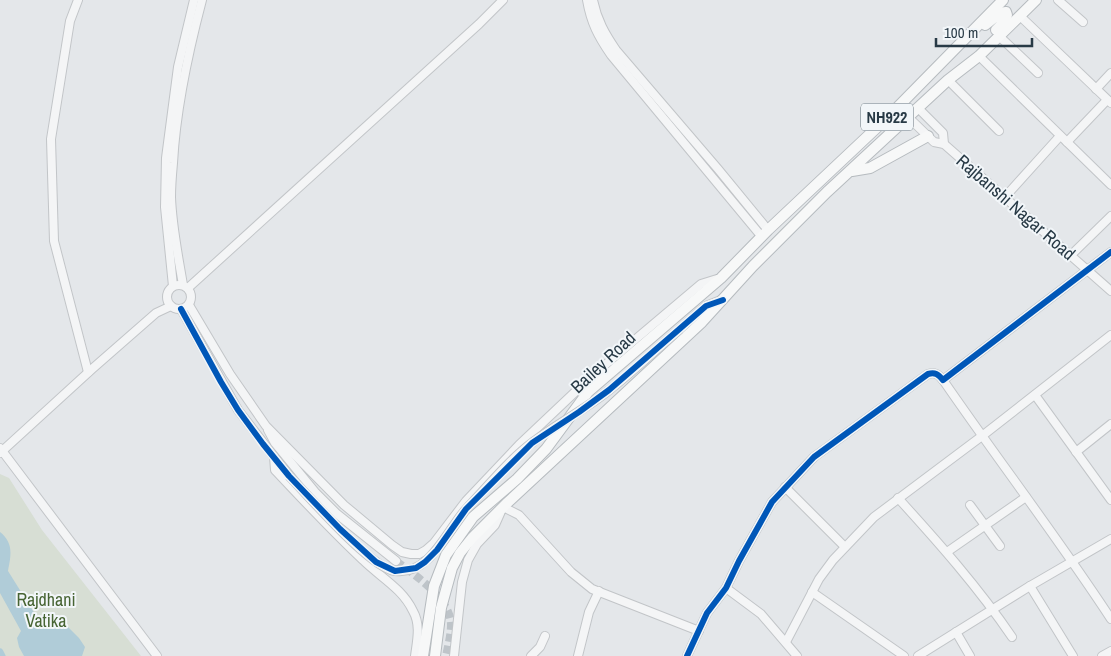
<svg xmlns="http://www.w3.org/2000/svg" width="1111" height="656" viewBox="0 0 1111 656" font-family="'Archivo Narrow',sans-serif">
<rect width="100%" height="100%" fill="#e4e7ea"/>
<!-- green -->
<polygon fill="#d7ded4" points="0,474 9,478 42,530 141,656 0,656"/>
<!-- water -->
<path fill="#b0ccd8" d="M0,532C14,543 11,556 8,571L38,619L62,621L79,638L85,647L82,656H24L19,647L17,638L21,631L0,593Z"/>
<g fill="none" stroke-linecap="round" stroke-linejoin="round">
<!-- canal -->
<polyline stroke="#b0ccd8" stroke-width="7" points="0,652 2,656"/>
<!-- minor-tunnel -->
<path stroke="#bec4c9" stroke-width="8" stroke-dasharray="8 4" stroke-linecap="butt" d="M396,561C415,575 451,599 451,625C451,635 448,646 446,656"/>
<!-- minor casing -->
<g stroke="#c2c5c8" stroke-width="10">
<g id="minor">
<polyline points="78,0 70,21 51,139 54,241 88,372"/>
<path d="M587,0C591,23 598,36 611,55L762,237"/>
<path d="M593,0C597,20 605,34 616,50L718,169L768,230"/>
<polyline points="1058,0 1083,22"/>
<polyline points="1020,16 1111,103"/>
<polyline points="999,36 1038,73"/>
<polyline points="979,56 1111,185"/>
<polyline points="948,80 999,131"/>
<polyline points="1096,89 1111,73"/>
<polyline points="918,108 943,133 944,144"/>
<polyline points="908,117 934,142 944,144 1111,291"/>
<polyline points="1067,142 1107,100"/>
<polyline points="1005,197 1060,136"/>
<polyline points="1071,255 1111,216"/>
<circle cx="179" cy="297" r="12"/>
<path d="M183,285C178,255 172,227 171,197C171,186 172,174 173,163C176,107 188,53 202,0"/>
<polyline points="173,286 165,207 166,158 178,67 194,0"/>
<polyline points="188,288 479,24 503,0"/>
<polyline points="189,305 230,374 266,426 344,505 392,545 402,552 411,554 419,554 426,550 434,543 466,501 519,445 592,376 701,284 717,279"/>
<polyline points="181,309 238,410 289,476"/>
<polyline points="680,329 706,306 721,300"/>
<path d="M943,380C998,460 1058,538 1111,619"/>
<polyline points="1035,395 1111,500"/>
<polyline points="268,430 275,443 315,492 337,514 396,561"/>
<polyline points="0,448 157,656"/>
<polyline points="1076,452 1111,424"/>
<polyline points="0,453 92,369 156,313 171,306"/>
<path d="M274,457L275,470C304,501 332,531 363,560C380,577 402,588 413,611C421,625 417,641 415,656"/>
<polyline points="785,487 845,547"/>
<path d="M898,498C938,542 978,587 1012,637"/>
<polyline points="970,505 1000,546"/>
<polyline points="947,552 1026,497"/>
<polyline points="1030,586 1073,656"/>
<polyline points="726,588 761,614 797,656"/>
<polyline points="812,592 904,656"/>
<polyline points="956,632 970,656"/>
<polyline points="786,642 819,579 833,560 874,517 982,436 1111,335"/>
<polyline points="454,656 462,582 468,560 477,544 495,525 503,507 519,515 571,572 592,589 699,631"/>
<polyline points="531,656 540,647 545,636"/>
<polyline points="578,656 589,612 599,591"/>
<path d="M687,656L707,613L726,588L739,561L772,502L814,457L928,374C935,372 938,374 943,380L1111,252"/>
<polyline points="918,656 1030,586 1111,539"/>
<polyline points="1102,656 1111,651"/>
</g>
</g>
<!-- highway casing -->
<g stroke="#b6bbbf" stroke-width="12">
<g id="highway">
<polyline points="985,25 1000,13 1006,12 1007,15 1004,22 996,30"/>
<polyline points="852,171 870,168 928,136"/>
<polyline points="423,656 434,586 446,555 473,517 517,479 546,449 588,392 721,278 768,230 887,118 1003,0"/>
<polyline points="435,656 441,608 452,568 460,553 472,538 506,504 702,322 753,266 827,192 948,80 979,56 1036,0"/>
</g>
</g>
<!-- minor -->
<use href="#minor" stroke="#f4f5f6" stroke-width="8"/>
<!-- highway -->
<use href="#highway" stroke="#f7f8f8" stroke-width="10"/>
<!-- minor-bridge casing -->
<g stroke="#c2c5c8" stroke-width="10" stroke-linecap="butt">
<path id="minor-bridge" d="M289,476C309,496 370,568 395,571C431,576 448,527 468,507C489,485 509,460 533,442C557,424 584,410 608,391C633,372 656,349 680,329"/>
</g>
<!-- minor-bridge -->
<use href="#minor-bridge" stroke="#f4f5f6" stroke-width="8"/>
<!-- cycleway casing -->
<g stroke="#f2f6f9" stroke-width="9">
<g id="cycleway">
<polyline points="181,309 221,382 238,410 263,444 289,476 340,529 376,562 395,571 416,568 425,562 437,550 466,509 532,443 579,412 609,390 706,306 723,300"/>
<path d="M687,656L707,613L726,588L739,561L772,502L814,457L928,374C935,372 938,374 943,380L1111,252"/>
</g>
</g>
<!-- cycleway -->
<use href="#cycleway" stroke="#0057b8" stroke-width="6"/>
</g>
<g text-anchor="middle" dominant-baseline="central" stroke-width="4" stroke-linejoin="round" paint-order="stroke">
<!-- shield labels -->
<rect fill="#f2f6f9" stroke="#65727c" stroke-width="1" x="861" y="103.5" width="52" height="27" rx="4"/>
<g font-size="16" font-weight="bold" fill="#283a46">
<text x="887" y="117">NH922</text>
</g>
<!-- street labels -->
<g font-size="18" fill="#283a46" stroke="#f2f6f9">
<text transform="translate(1016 207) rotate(41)">Rajbanshi Nagar Road</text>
<text transform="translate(603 362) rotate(-43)">Bailey Road</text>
</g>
<!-- park labels -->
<g font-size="18" fill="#476433" stroke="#f2f6f9">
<text x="46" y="599">Rajdhani<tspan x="46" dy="21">Vatika</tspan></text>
</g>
</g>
<!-- scale -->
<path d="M936 38v8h96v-8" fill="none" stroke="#283a46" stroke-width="2.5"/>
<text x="944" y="38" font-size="15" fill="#283a46" stroke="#f2f6f9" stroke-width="4" paint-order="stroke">100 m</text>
</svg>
